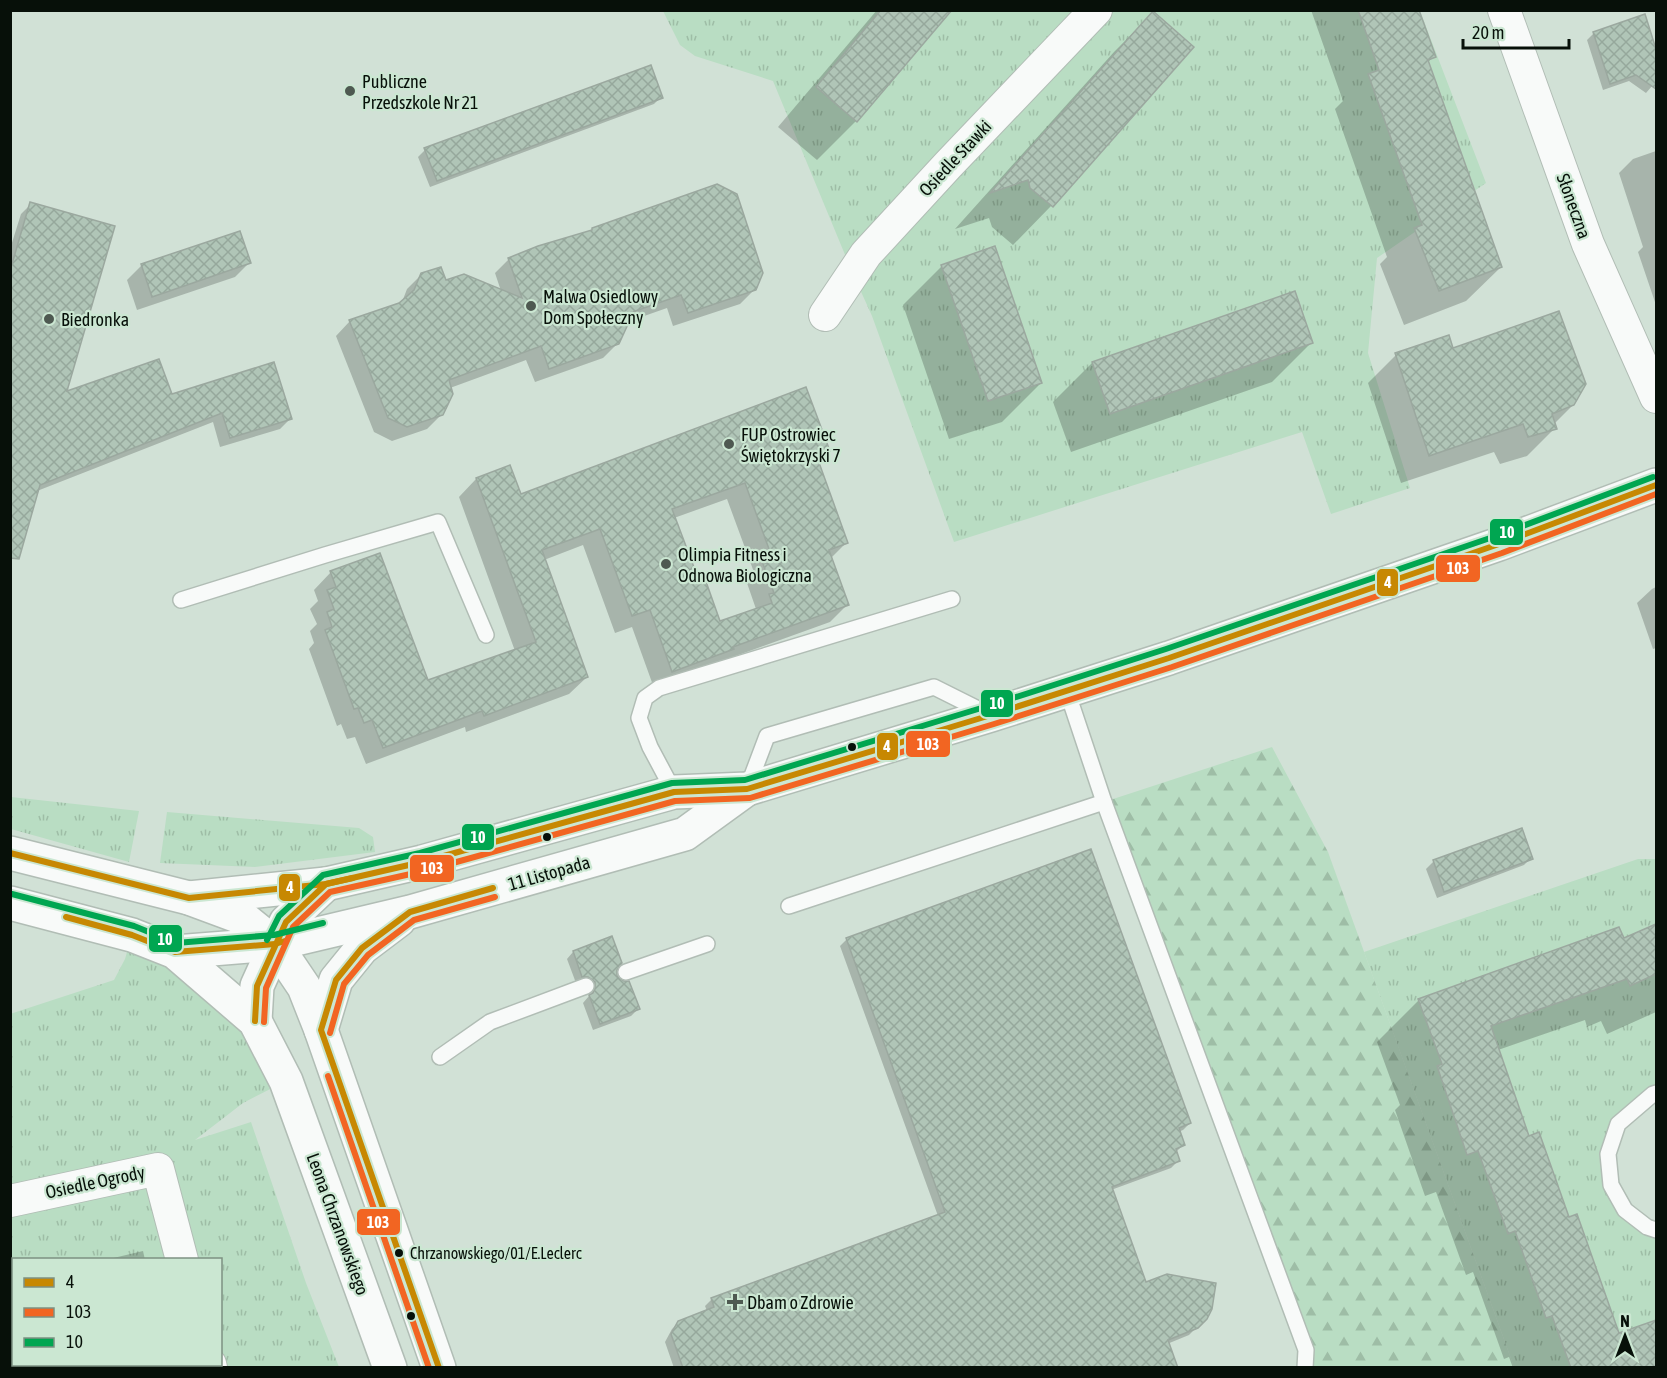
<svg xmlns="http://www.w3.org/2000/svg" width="1667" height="1378" viewBox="0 0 1667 1378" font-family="'Asap Condensed',sans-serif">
<defs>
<pattern id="grass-tufts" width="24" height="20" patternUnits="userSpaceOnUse" patternTransform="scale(1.5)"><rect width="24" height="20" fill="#b9ddc3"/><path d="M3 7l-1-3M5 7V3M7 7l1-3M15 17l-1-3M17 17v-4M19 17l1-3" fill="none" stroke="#9ebda6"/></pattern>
<pattern id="forest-firs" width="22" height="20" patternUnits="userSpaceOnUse" patternTransform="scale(1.5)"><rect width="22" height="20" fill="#b9ddc3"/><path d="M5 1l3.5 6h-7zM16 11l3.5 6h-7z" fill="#9ebda6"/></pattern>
<pattern id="building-cross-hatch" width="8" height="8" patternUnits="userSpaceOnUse" patternTransform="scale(1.5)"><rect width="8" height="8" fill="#b0c5b7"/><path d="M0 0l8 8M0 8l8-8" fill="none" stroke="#96a89c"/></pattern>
</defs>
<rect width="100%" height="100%" fill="#d1e1d6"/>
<!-- grass -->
<g fill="url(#grass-tufts)" fill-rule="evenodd">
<polygon points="663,11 1420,11 1486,183 1377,258 1368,353 1410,488 1331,514 1302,432 954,542 872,316 853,274 773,81 695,56 680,45"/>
<polygon points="11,797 139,811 129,862 11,829"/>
<polygon points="167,812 359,828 373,837 375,852 255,867 160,863"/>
<polygon points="1638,859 1656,859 1656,1093 1618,1124 1608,1154 1625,1210 1656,1230 1656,1367 1514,1367 1364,952"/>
<path d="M132,935L175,952L286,1081L243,1103L195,1140L251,1122L306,1283L339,1367H11L10,1014L114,980L125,959ZM14,1260H220V1364H14Z"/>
</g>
<!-- forest -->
<polygon fill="url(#forest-firs)" points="1272,747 1328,852 1514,1367 1312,1367 1104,802"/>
<!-- shadow -->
<g fill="#0003" fill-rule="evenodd">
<polygon points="877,10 950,10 856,121 817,160 778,127"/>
<polygon points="1311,10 1418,10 1434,56 1427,63 1501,267 1466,301 1404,325 1380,264 1387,257 1335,109 1343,101"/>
<polygon points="1153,13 1192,48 1051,206 1013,245 992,227 989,218 955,229 1114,52"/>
<polygon points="1644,16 1656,54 1656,76 1652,86 1646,93 1629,81 1603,90 1587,40 1594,33"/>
<polygon points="661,97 654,104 430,187 418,157 425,150"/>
<polygon points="1656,151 1656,305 1638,252 1643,247 1619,173 1633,159"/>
<polygon points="31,204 64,394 290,419 280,429 220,447 213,422 37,491 10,515 10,249 21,214"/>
<polygon points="593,229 755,289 740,304 673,326 667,308 627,322 618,343 603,358 535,382 526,360 450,388 442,414 427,429 392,441 374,432 336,336 350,321 399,304 402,302 407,289 422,274 445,282 501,291 495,273 509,259 589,233"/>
<polygon points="249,263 235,277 137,310 127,280 142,265"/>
<polygon points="942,266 1041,383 1002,422 949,439 903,305"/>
<polygon points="1311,343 1272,382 1071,452 1053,402 1092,363"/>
<polygon points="1452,350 1573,405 1554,424 1555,428 1527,456 1500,464 1494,452 1401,483 1368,383 1396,355"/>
<path d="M828,450L817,461L847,542L830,559L847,605L830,622L719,662L654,688L632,627L615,633L583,545L544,560L587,677L569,694L466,732L465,727L366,764L355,737L347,739L341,724L337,726L309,649L314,643L310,631L317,624L310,609L318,601L314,590L331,572L427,682L515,651L459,497L476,479L510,467L520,496ZM727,499L755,575L747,583L756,609L719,623L697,580L674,518Z"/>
<polygon points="1656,587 1656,648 1653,649 1637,603 1652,589"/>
<polygon points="1521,830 1531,858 1524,865 1437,898 1426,869 1433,862"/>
<polygon points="1656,925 1656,1012 1607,1034 1601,1021 1587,1027 1585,1020 1498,1050 1528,1138 1568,1219 1618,1335 1656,1321 1656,1368 1513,1368 1509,1357 1504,1359 1473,1272 1466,1275 1436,1192 1425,1196 1395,1110 1400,1105 1377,1042 1419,1000 1623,939"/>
<polygon points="611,938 616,976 638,1009 631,1016 593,1030 583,1003 589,996 588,989 576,983 567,959 573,952"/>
<polygon points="847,939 1190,1123 1183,1130 1178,1132 1183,1145 1175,1153 1178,1161 1171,1168 1111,1190 1145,1284 1206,1318 1189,1335 1167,1344 1176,1368 674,1368 665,1342 672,1329 679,1322 707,1311 705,1306 712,1299 938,1216 840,946"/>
<polygon points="143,1251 145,1260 105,1260"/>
<polygon points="43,1364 168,1364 169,1368 44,1368"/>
</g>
<!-- building -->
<g fill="url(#building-cross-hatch)" stroke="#9ba89f" stroke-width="1.5" fill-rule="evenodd">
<polygon points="881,10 952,10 857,122 816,87"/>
<polygon points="1358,10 1419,10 1436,57 1428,60 1502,267 1439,291 1414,228 1422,225 1368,74 1379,70"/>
<polygon points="1153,11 1194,47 1053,207 1030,188 1028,180 990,193"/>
<polygon points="1645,14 1656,49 1656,89 1636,75 1610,84 1593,32"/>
<polygon points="651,65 663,98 437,181 424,148"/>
<polygon points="717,184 737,194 763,273 756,290 688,313 681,295 627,314 629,322 619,344 549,369 541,346 449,380 453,394 443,415 407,427 388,418 349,320 399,303 414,290 421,273 441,267 446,280 464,274 522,298 508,258 538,246 592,230 592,228"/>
<polygon points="30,202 115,226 67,391 159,359 172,394 274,362 292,419 230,438 222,413 40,485 19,559 10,558 10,271"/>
<polygon points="240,231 251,263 152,297 141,264"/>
<polygon points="995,246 1042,383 988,401 941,265"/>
<polygon points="1295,291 1313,343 1110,414 1092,362"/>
<polygon points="1559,311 1586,384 1574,405 1552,414 1557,429 1528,437 1523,424 1429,456 1395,353 1449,335 1453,348"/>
<path d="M806,387L830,451L817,457L848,543L829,550L849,605L733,647L734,649L672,672L650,610L632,616L600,529L542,550L588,677L484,716L482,711L383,748L372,720L364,723L358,708L354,709L325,630L332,627L327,612L334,609L327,590L336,587L330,571L380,553L428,680L536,642L476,478L510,465L521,494ZM745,483L773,560L763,564L774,593L769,594L772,603L720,621L704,576L698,578L672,509Z"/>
<polygon points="1522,828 1533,859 1444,892 1433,860"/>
<polygon points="1091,849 1191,1123 1179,1128 1185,1145 1176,1149 1180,1161 1112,1187 1146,1282 1167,1274 1216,1283 1212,1309 1207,1319 1198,1328 1168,1340 1178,1368 683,1368 671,1334 678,1321 714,1307 711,1298 945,1212 846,938"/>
<polygon points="1656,924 1656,974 1630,986 1627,979 1491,1026 1529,1136 1539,1132 1569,1217 1577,1214 1619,1333 1656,1320 1656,1368 1571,1368 1552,1316 1546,1318 1515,1231 1508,1234 1478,1151 1467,1155 1437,1066 1442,1064 1418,999 1619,927 1624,938"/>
<polygon points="612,936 622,963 617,970 617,976 624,981 629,981 640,1009 600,1024 589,995 593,993 595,988 595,982 588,977 582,977 573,951"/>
</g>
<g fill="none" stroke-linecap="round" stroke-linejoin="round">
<!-- service casing -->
<g stroke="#b1bdb5" stroke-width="18">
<g id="service">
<polyline points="181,600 325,555 438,522 486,635"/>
<polyline points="1067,691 1104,802 1306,1350 1305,1368"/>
<polyline points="747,789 767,736 934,687 986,713"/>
<polyline points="674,792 650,747 639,718 645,698 659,688 952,599"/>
<polyline points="789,906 1104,802"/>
<polyline points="626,972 707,944"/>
<polyline points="440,1057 490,1022 586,986"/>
<polyline points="1656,1093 1653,1094 1618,1124 1608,1154 1611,1185 1625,1210 1647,1227 1656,1230"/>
</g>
</g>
<!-- minor casing -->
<g stroke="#b1bdb5" stroke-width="34">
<g id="minor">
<polyline points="1504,10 1588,244 1656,397"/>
<polyline points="825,315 866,254 948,165 1096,10"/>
<polyline points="10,1201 158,1169 182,1260"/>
<polyline points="210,1364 211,1368"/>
</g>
</g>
<!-- tertiary casing -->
<g stroke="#b1bdb5" stroke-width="36">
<g id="tertiary">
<polyline points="10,853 189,898 243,918 275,944 304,987 321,1030 439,1368"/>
<polyline points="189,898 326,884 422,862 674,792 747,789 991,715 1169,658 1499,544 1656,485"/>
<polyline points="10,903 132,935 175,952 255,1021 286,1081 390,1368"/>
<polyline points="175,952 275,944 410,912 685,834 747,789"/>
<polyline points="255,1021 257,986 286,922 326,884"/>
<polyline points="321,1030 336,980 362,948 399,920"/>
</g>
</g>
<!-- service -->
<use href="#service" stroke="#f8faf9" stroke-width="15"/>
<!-- minor -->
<use href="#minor" stroke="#f8faf9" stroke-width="32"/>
<!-- tertiary -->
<use href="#tertiary" stroke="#f8faf9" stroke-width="33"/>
<!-- bus-1 casing -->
<g stroke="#cbe7d2" stroke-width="10">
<g id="bus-1">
<polyline points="10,853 189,898 326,884 422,862 674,792 747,789 991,715 1169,658 1499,544 1656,485"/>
<polyline points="66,917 132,935 175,952 275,944 285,941"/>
<polyline points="255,1021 257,986 286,922 326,884 353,878"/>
<polyline points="439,1368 321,1030 336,980 362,948 410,912 493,888"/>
</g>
</g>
<!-- bus-2 casing -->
<g stroke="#cbe7d2" stroke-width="10">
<g id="bus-2">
<polyline points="264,1022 266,988 293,927 330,892 424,871 675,801 750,798 994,724 1172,667 1502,553 1656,494"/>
<polyline points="330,1033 344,984 368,955 414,920 495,897"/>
<polyline points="328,1076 429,1368"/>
</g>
</g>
<!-- bus-3 casing -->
<g stroke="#cbe7d2" stroke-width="10">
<g id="bus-3">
<polyline points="12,894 134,926 176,943 274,935 323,923"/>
<polyline points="267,940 279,916 323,875 420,853 672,783 745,780 988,706 1166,649 1496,536 1653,477"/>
</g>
</g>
<!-- bus-1 -->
<use href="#bus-1" stroke="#c78802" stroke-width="6"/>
<!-- bus-2 -->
<use href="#bus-2" stroke="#f26522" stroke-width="6"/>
<!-- bus-3 -->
<use href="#bus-3" stroke="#00a651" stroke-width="6"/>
</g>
<!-- markers -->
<g fill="#4e5951" stroke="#cbe7d2" stroke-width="2">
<circle cx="350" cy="91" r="6"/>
<circle cx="531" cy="306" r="6"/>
<circle cx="49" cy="319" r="6"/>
<circle cx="729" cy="444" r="6"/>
<circle cx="666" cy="564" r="6"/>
<path d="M732 1293h6v6h6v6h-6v6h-6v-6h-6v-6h6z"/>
</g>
<g fill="#071009" stroke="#cbe7d2" stroke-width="2">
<circle cx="852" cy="747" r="5"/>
<circle cx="547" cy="837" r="5"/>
<circle cx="399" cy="1253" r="5"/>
<circle cx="411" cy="1316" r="5"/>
</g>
<g text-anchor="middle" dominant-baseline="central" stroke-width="4.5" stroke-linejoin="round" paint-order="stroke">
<!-- bus labels -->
<g font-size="16" fill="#071009" stroke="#cbe7d2" text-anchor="start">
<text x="410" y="1253">Chrzanowskiego/01/E.Leclerc</text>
</g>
<!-- poi labels -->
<g font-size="18" fill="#071009" stroke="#cbe7d2" text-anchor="start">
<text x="362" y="81">Publiczne<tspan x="362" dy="21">Przedszkole Nr 21</tspan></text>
<text x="543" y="296">Malwa Osiedlowy<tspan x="543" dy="21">Dom Społeczny</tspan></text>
<text x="61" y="319">Biedronka</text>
<text x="741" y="434">FUP Ostrowiec<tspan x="741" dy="21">Świętokrzyski 7</tspan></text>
<text x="678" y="554">Olimpia Fitness i<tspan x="678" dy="21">Odnowa Biologiczna</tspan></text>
<text x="747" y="1302">Dbam o Zdrowie</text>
</g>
<!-- street labels -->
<g font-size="18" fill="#071009" stroke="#cbe7d2">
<text transform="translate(955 158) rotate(-47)">Osiedle Stawki</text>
<text transform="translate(1574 206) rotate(70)">Słoneczna</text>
<text transform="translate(549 873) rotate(-16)">11 Listopada</text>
<text transform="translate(95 1182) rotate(-12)">Osiedle Ogrody</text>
<text transform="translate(338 1224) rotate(70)">Leona Chrzanowskiego</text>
</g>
</g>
<g stroke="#cbe7d2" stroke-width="2">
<rect x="1489" y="518" width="35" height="28" rx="6" fill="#00a651"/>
<rect x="1435" y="554" width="46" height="29" rx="6" fill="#f26522"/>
<rect x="1376" y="568" width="23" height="29" rx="6" fill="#c78802"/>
<rect x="980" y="689" width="34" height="29" rx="6" fill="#00a651"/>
<rect x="905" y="730" width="46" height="28" rx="6" fill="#f26522"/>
<rect x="876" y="732" width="23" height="29" rx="6" fill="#c78802"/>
<rect x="461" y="823" width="34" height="28" rx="6" fill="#00a651"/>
<rect x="409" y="854" width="46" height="29" rx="6" fill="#f26522"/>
<rect x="278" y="873" width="23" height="29" rx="6" fill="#c78802"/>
<rect x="148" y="924" width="35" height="29" rx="6" fill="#00a651"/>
<rect x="356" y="1208" width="45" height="28" rx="6" fill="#f26522"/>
</g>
<g font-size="16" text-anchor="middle" font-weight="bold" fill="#fff">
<text x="1507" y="538">10</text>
<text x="1458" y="574">103</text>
<text x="1388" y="588">4</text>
<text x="997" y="709">10</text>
<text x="928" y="750">103</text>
<text x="887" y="752">4</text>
<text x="478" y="843">10</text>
<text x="432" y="874">103</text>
<text x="290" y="893">4</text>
<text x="165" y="945">10</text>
<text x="378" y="1228">103</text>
</g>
<!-- border -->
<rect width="1667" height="1378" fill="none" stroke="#071009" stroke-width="24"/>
<!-- legend -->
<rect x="12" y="1258" width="210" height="108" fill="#cbe7d2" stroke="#7d9182" stroke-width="1.5"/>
<rect x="24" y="1278" width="30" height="9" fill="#c78802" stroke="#7d9182" stroke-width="1.5"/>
<text x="66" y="1288" font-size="18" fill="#071009">4</text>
<rect x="24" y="1308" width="30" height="9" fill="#f26522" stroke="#7d9182" stroke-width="1.5"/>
<text x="66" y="1318" font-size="18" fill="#071009">103</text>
<rect x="24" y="1338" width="30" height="9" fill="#00a651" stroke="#7d9182" stroke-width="1.5"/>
<text x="66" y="1348" font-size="18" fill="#071009">10</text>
<!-- north arrow -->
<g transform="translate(1625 1336)" stroke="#cbe7d2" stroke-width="4.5" paint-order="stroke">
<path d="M0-4.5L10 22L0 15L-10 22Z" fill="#071009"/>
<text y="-9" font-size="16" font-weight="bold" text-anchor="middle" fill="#071009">N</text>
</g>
<!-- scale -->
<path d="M1463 39v9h106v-9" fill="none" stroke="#071009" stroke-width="3"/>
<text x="1472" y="39" font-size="18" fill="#071009" stroke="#cbe7d2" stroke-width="4.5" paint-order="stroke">20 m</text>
</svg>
